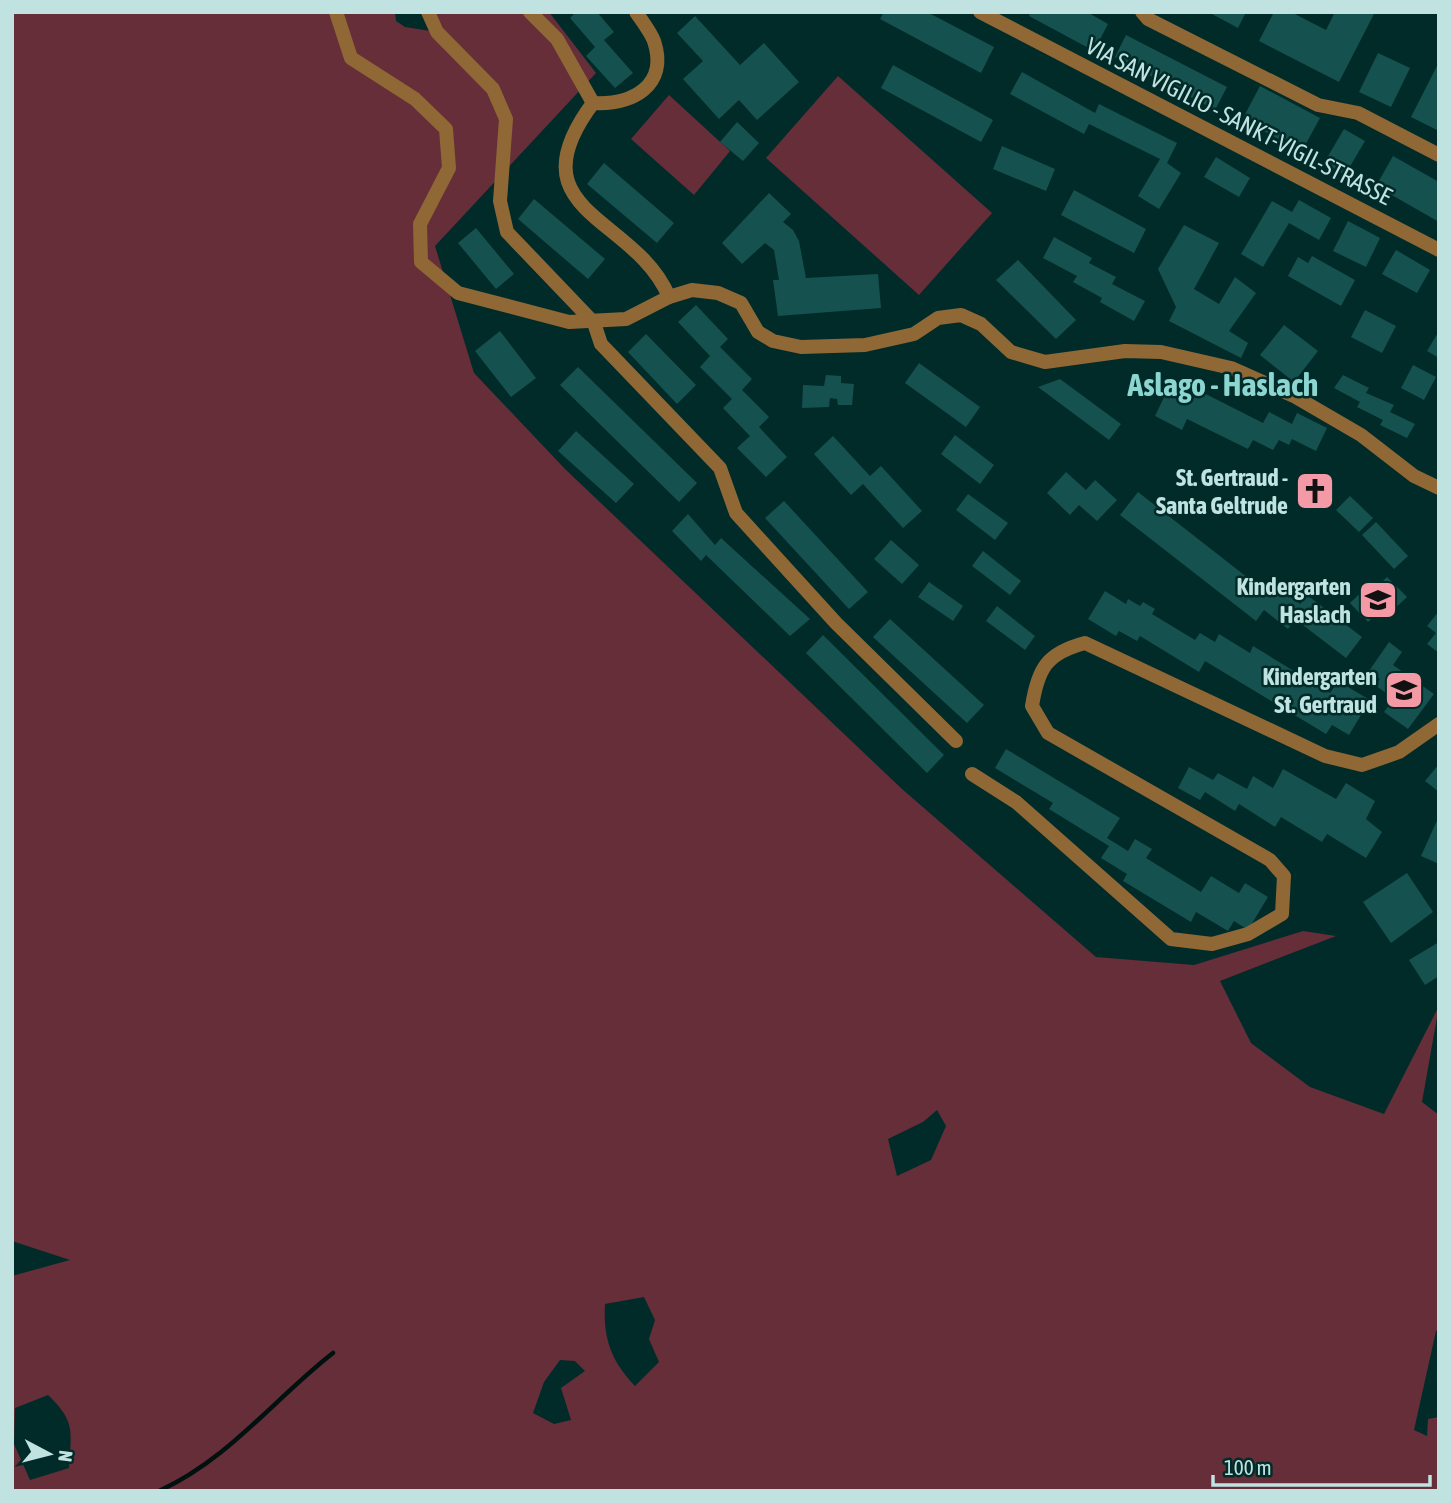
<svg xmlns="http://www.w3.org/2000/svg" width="1451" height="1503" viewBox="0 0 1451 1503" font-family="'Asap Condensed',sans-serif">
<rect width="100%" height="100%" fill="#002b29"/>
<!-- green -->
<g fill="#662e38" fill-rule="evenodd">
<path d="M12,12H395L396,21L405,27L437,32L434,12H549L596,73L435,246L474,373L565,469L902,789L1096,957L1194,965L1303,931L1336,936L1220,981L1251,1043L1310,1087L1384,1114L1439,1006L1422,1102L1439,1115V1330L1436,1331L1414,1430L1427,1436L1428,1419L1439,1417V1491H12V1276L70,1260L12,1241ZM937,1110L946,1126L931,1160L897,1176L888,1139L923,1122ZM644,1297L655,1320L649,1339L659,1362L635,1386C611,1361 603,1338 605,1304ZM560,1360L575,1361L585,1371L561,1388L571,1420L554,1424L533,1413L544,1382ZM48,1395C76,1422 71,1431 69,1468L30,1480L14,1444L15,1408Z"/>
<polygon points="838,76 992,213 919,295 766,158"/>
<polygon points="669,95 730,151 694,195 631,139"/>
</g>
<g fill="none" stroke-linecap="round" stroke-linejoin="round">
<!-- stream -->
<path stroke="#011110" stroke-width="4.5" d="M159,1491C228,1460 275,1398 333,1353"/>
</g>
<!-- building -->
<g fill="#15514f">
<polygon points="576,12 597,12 614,32 604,40 633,73 615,88 586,56 595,47 570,18"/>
<polygon points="884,12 927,12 994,47 981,73 880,19"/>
<polygon points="1031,12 1087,12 1108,24 1094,51 1029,16"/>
<polygon points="1213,12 1246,12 1238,28 1212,14"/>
<polygon points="1274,12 1291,12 1326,30 1335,12 1375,12 1339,82 1259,41"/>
<polygon points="695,16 740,65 764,43 799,82 757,120 739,100 719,119 683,79 703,61 677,33"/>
<polygon points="1126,35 1227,87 1215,110 1115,57"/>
<polygon points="1378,53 1410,68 1391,107 1359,92"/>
<polygon points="1439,62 1439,131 1411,117"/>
<polygon points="893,65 993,120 981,142 881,88"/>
<polygon points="1022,72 1095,113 1099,104 1177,143 1167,163 1181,173 1159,209 1138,196 1160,159 1089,124 1084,134 1010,94"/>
<polygon points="1260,86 1320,118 1302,151 1242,120"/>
<polygon points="737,122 759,143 743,161 720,142"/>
<polygon points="1344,129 1365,141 1345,175 1324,163"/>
<polygon points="1002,146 1055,169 1046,191 993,169"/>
<polygon points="1393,156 1439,182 1439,222 1376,186"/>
<polygon points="1216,157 1250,178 1239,197 1204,177"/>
<polygon points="604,163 674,223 657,243 587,184"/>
<polygon points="1074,190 1146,229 1134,253 1061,215"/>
<polygon points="769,193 791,214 783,222 793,230 799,241 806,278 878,274 881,308 778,316 773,280 779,280 774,250 765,243 742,264 722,243"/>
<polygon points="534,199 605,259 588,279 518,219"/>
<polygon points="1299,200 1331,218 1319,240 1289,223 1263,267 1241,254 1272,201 1292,212"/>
<polygon points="1348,221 1380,238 1366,267 1333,251"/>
<polygon points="1184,225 1219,243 1194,289 1219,304 1235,277 1256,293 1229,331 1248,343 1241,358 1169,321 1176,307 1158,269"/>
<polygon points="476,228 514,274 496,289 458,243"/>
<polygon points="1054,237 1092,258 1089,263 1116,277 1112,284 1145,301 1134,321 1100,302 1102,298 1073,282 1077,276 1043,258"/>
<polygon points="1396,250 1430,270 1417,293 1382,274"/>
<polygon points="1312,256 1355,280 1341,306 1288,276 1298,257 1308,263"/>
<polygon points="1018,260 1076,320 1056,339 996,280"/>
<polygon points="696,305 728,339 720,347 752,379 742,390 769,417 759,427 787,457 766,477 737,448 750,436 723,408 732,399 700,367 710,356 678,322"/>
<polygon points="1365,310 1396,326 1382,353 1351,337"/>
<polygon points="1284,325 1318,351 1294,382 1260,355"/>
<polygon points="500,331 536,378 511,397 475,351"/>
<polygon points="1439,331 1439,358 1427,351"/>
<polygon points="646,334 696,385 677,404 628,352"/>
<polygon points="919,363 980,407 966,427 905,383"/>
<polygon points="1413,365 1436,377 1424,400 1401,388"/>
<polygon points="578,367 697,483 679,502 560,385"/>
<polygon points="826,375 841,376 841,383 854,384 852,405 838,405 837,399 830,398 829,407 802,408 803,385 824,386"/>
<polygon points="1343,375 1369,388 1366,393 1394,405 1390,412 1415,424 1407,438 1380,425 1383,420 1357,407 1360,402 1334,388"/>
<polygon points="1060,379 1121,424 1109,440 1038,387"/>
<polygon points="1198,390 1263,423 1269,412 1292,424 1297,413 1327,428 1316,451 1292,439 1289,445 1279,440 1273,450 1253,440 1248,449 1187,419 1182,430 1155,416 1167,391 1191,403"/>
<polygon points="576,431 634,484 616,503 558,451"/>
<polygon points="955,435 994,465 980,484 941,454"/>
<polygon points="833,436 870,476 881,466 922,511 903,528 863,484 851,495 814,454"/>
<polygon points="1066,472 1086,490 1095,480 1117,500 1097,521 1079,505 1070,515 1047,493"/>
<polygon points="1317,477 1329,490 1307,506 1300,498 1302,492"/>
<polygon points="1138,492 1266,592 1273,583 1300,604 1307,595 1362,637 1346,658 1295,619 1288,629 1264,610 1256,621 1120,515"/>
<polygon points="968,494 1008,523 995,540 956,510"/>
<polygon points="1350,496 1373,518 1359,532 1336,510"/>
<polygon points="784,501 868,592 849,609 765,518"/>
<polygon points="688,514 715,545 721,538 810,619 790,636 706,555 701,561 672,531"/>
<polygon points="1376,522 1408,556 1394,569 1362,535"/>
<polygon points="891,540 919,565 902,584 874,559"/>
<polygon points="983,551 1021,581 1010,595 972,566"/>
<polygon points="1387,577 1407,597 1386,617 1379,611 1368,622 1350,603 1373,581 1378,586"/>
<polygon points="929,582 963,606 953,621 918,597"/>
<polygon points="1105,591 1126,604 1128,599 1140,606 1143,602 1155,609 1152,614 1195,640 1200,633 1215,642 1219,634 1250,653 1253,646 1330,693 1338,681 1370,700 1349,735 1332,725 1326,734 1205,661 1199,672 1140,636 1137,641 1119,631 1116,636 1088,619"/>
<polygon points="997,606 1035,636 1025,650 986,621"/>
<polygon points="1439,611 1439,653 1427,644 1436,633 1427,626"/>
<polygon points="890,619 984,705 967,723 873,637"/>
<polygon points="823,635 944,755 927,773 806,653"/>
<polygon points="1389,642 1402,652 1393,665 1434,694 1408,729 1384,712 1394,699 1375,685 1380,679 1369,671"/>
<polygon points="1006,749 1120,818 1107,838 1128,851 1135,839 1152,849 1146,858 1201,892 1211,876 1239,893 1245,883 1268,897 1248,930 1234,921 1228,931 1196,912 1191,922 1123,881 1127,874 1101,858 1109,846 1049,809 1053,803 995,768"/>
<polygon points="1439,764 1439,792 1425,781"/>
<polygon points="1189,767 1213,780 1218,773 1247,789 1253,776 1273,788 1283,769 1336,799 1346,783 1375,801 1366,819 1382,832 1366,858 1327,834 1322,842 1281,817 1275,827 1239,804 1235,811 1205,792 1200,800 1178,788"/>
<polygon points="1439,816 1439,864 1421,856"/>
<polygon points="1407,873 1433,912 1391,943 1363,902"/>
<polygon points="1439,942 1439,976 1425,985 1409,960"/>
</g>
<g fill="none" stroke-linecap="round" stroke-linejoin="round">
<!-- minor -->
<g stroke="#8f6836" stroke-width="14">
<polyline points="336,12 351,58 415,99 446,129 449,168 420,224 421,262 458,293 569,322 626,319 669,297 692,290 718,293 741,303 758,332 773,341 801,347 865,345 914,334 938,318 961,315 981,324 1011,352 1045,362 1125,351 1161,352 1231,368 1294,396 1361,435 1414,476 1439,488"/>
<polyline points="428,12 437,32 493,89 506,119 500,201 507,232 594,323 601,344 720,468 736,513 836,623 956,741"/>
<polyline points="530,12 557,39 593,103"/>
<polyline points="980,12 1439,250"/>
<polyline points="1142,12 1148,19 1318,105 1358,113 1439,155"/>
<path d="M593,103C511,213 635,215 669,297"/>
<path d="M593,103C632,105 669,86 654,41C650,31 642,21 636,12"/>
<path d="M972,774L1016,802L1171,939L1212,944L1248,934L1282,914L1284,876L1270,860L1048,733L1032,706C1038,668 1047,653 1085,643L1325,756L1362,765L1399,752L1439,724"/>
</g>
</g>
<!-- icons -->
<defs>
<g id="church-square" transform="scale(2.0125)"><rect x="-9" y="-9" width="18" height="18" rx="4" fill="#f49aa6" stroke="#002b29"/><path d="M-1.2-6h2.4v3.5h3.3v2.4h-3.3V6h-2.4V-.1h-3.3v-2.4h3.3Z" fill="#111"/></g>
<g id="school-square" transform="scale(2.0125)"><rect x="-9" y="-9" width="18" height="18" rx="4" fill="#f49aa6" stroke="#002b29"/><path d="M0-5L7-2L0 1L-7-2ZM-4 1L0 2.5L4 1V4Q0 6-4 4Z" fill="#111"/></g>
</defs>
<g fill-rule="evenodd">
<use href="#church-square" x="1315" y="491"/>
<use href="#school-square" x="1378" y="600"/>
<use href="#school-square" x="1404" y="690"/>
</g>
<g text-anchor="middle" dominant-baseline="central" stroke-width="5" stroke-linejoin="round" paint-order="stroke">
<!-- street labels -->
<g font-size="24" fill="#c0e3e1" stroke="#002b29">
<text transform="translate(1239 121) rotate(27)">VIA SAN VIGILIO - SANKT-VIGIL-STRASSE</text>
</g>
<!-- poi labels -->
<g font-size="24" font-weight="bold" fill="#c0e3e1" stroke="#002b29" text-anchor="end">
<text x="1288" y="477">St. Gertraud -<tspan x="1288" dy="28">Santa Geltrude</tspan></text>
<text x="1351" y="586">Kindergarten<tspan x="1351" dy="28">Haslach</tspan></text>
<text x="1377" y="676">Kindergarten<tspan x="1377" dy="28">St. Gertraud</tspan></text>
</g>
<!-- district labels -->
<g font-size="32" font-weight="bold" fill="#8bd6d1" stroke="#002b29">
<text x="1223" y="384">Aslago - Haslach</text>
</g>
</g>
<!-- border -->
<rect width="1451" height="1503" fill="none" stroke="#c0e3e1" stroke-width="28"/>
<!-- north arrow -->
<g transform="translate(49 1454) rotate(97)" stroke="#002b29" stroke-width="5" paint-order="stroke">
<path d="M0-5L12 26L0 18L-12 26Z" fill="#c0e3e1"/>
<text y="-10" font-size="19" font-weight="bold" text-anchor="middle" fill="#c0e3e1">N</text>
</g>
<!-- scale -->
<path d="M1213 1475v10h217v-10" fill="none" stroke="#c0e3e1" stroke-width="3.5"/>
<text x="1224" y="1475" font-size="21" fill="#c0e3e1" stroke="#002b29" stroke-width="5" paint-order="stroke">100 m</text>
</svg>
